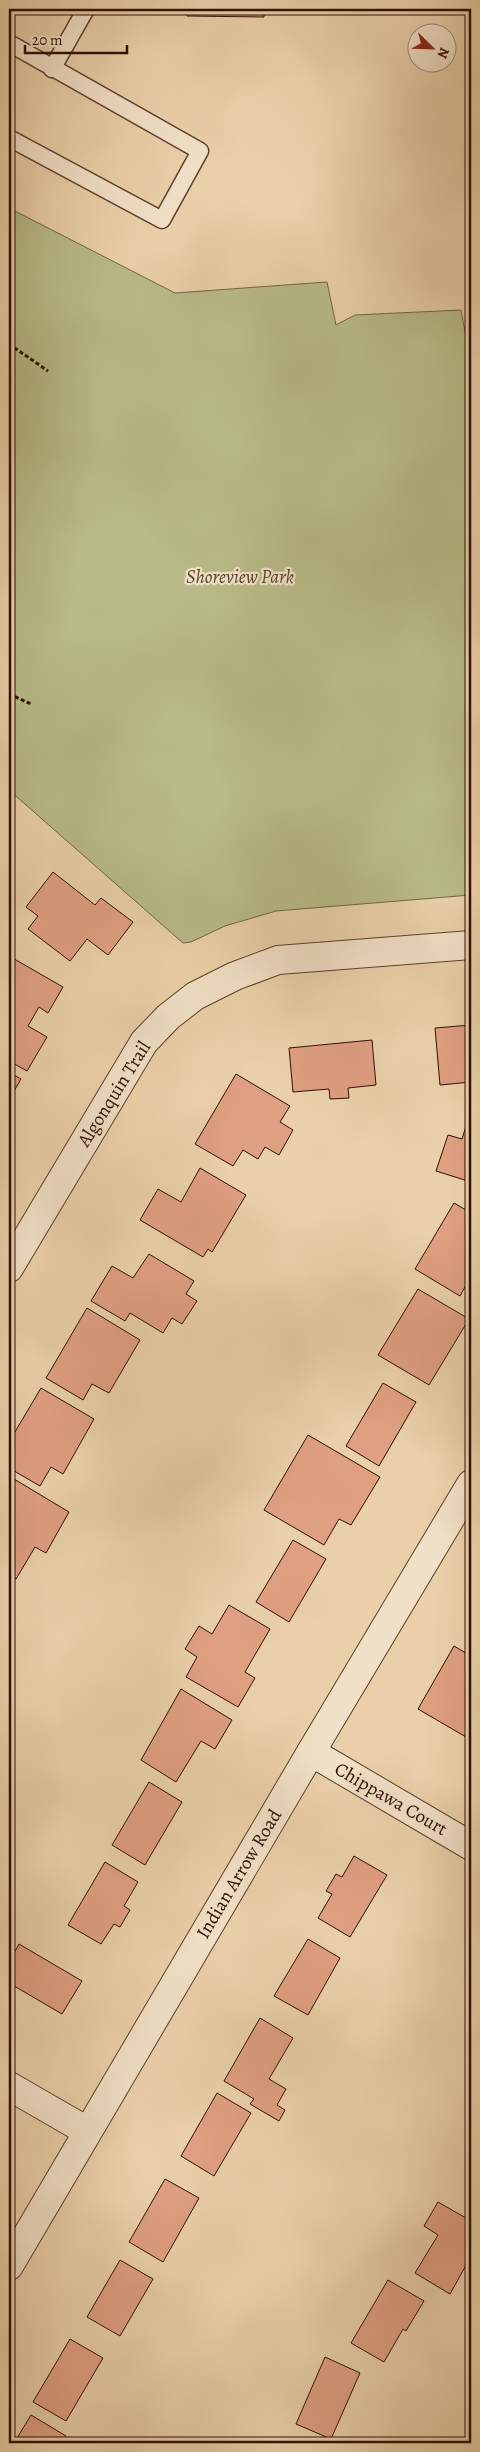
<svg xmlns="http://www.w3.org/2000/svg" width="480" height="2452" viewBox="0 0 480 2452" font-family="Alegreya,serif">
<rect width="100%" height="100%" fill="#ead0a9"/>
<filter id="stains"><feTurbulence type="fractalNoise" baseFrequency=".004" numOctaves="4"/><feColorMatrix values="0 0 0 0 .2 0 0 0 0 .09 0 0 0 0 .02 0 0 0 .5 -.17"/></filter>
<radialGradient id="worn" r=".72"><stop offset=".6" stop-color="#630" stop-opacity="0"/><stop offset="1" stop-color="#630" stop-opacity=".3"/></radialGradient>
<!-- green -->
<polygon fill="#b8bb87" stroke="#726545" points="9,208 175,293 327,282 336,325 355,315 461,310 471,365 471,895 276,911 225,926 191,942 183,943 9,790"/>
<!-- building -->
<g fill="#df9f81" stroke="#2d0f03">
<polygon points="187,9 264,9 264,17 187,16"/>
<polygon points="53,872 95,905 101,898 133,922 108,955 87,939 70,961 28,929 38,916 26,907"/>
<polygon points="9,956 63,987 48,1013 39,1007 28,1026 47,1037 27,1071 9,1061"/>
<polygon points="471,1025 471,1082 440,1085 435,1028"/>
<polygon points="372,1040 376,1085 348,1088 349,1098 330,1099 329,1089 293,1092 289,1048"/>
<polygon points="9,1072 21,1079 9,1100"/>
<polygon points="236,1074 290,1106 280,1122 293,1130 279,1155 265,1147 258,1159 243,1150 233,1166 195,1144"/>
<polygon points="471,1110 471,1199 466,1197 471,1182 436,1171 448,1135 462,1139"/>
<polygon points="200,1168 246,1195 212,1252 208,1249 203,1257 140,1220 158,1189 181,1202"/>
<polygon points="454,1203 471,1213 471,1276 460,1296 415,1269"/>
<polygon points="149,1254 194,1281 186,1294 197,1301 182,1324 172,1318 163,1333 130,1313 125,1321 91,1301 112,1266 133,1278"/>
<polygon points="418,1289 469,1319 429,1385 378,1355"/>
<polygon points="87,1308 140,1340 109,1393 92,1384 83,1400 46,1378"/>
<polygon points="383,1383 416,1402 379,1466 346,1446"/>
<polygon points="41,1388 94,1419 63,1474 51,1467 40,1486 9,1468 9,1442"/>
<polygon points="308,1435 380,1477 351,1525 339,1519 324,1545 264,1510"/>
<polygon points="9,1476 69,1512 46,1553 35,1547 16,1579 9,1575"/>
<polygon points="293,1540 326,1559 289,1622 256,1602"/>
<polygon points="229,1605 270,1629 245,1672 255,1678 238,1707 186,1677 197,1657 185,1649 199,1626 212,1634"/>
<polygon points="454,1646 471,1656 471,1727 466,1737 418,1709"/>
<polygon points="181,1689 232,1720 215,1749 201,1741 176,1782 141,1760"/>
<polygon points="149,1782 182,1802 145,1865 112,1845"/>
<polygon points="354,1856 387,1875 350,1937 318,1918 332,1894 326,1891 336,1874 342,1877"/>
<polygon points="105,1862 138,1882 124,1906 130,1910 120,1927 114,1924 101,1944 68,1925"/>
<polygon points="308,1939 340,1958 308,2015 274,1996"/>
<polygon points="19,1944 82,1981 62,2014 9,1983 9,1962"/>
<polygon points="260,2018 293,2038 269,2079 286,2089 277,2105 285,2110 279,2121 250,2104 254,2099 224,2081"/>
<polygon points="217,2093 251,2113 214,2176 181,2156"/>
<polygon points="165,2179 199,2198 163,2262 129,2242"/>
<polygon points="438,2202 471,2221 471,2262 469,2260 450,2294 415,2273 438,2235 424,2226"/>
<polygon points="120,2260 153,2279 120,2336 87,2317"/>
<polygon points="388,2280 424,2301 406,2331 403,2329 384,2362 351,2343"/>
<polygon points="70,2339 103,2358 66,2421 33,2402"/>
<polygon points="325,2357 360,2373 331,2439 296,2424"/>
<polygon points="31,2415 66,2436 62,2443 14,2443"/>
</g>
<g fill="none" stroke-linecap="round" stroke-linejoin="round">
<!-- service casing -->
<g stroke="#5c3f2c" stroke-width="19">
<g id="service">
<polyline points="9,43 200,151 162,220 9,138"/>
<polyline points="52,69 86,9"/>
</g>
</g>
<!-- minor casing -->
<g stroke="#5c3f2c" stroke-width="30">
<g id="minor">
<polyline points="9,1268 144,1042 168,1017 195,996 235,976 278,960 471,945"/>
<polyline points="311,1752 471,1846"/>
<polyline points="9,2086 87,2131"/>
<polyline points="9,2266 311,1752 471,1484"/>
</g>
</g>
<!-- path -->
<g stroke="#2d0f03" stroke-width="3" stroke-dasharray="4 2.5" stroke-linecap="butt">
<polyline points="9,344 48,371"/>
<polyline points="9,694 31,704"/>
</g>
<!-- service -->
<use href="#service" stroke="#f1e0c7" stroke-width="16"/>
<!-- minor -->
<use href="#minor" stroke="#f1e0c7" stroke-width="28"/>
</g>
<g text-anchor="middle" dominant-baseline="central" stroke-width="4.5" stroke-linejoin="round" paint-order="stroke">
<!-- park labels -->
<g font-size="19" font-style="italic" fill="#57432b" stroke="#f1e0c7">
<text x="240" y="577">Shoreview Park</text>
</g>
<!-- street labels -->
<g font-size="19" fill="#2d0f03" stroke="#f1e0c7">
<text transform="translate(114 1094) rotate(-58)">Algonquin Trail</text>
<text transform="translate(391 1799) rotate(30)">Chippawa Court</text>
<text transform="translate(239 1874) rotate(-59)">Indian Arrow Road</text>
</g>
</g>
<!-- margin -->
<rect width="480" height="2452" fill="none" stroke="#ead0a9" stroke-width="30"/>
<rect x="10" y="10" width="460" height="2432" fill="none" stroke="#2d0f03" stroke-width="2.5"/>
<rect x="15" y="15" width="450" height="2422" fill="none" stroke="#2d0f03"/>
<!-- north arrow -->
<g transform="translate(432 48) rotate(113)"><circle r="24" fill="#f1e0c7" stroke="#a38c79"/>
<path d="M0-4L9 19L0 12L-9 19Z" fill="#8f2418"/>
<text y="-8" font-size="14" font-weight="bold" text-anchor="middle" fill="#2d0f03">N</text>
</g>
<!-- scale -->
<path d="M25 45v8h102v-8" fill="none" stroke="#2d0f03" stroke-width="2.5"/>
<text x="32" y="45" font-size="15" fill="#2d0f03" stroke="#f1e0c7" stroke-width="4" paint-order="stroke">20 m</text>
<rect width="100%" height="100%" filter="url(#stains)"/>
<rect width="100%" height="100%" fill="url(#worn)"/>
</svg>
